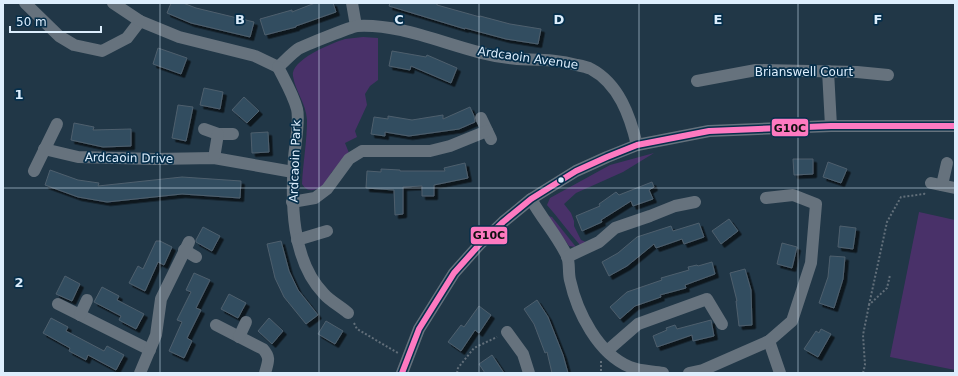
<svg xmlns="http://www.w3.org/2000/svg" width="958" height="376" viewBox="0 0 958 376" font-family="'DejaVu Sans',sans-serif">
<defs>
<filter id="shadow"><feDropShadow dx="3.5" dy="3.5" stdDeviation="0" flood-color="#0009"/></filter>
</defs>
<rect width="100%" height="100%" fill="#213747"/>
<!-- green -->
<g fill="#493169">
<path d="M363,37L378,38V80L370,86L365,94L367,105L355,131L357,137L345,143L349,153L331,173L327,184C317,189 309,195 302,184C303,163 307,141 307,120C306,103 295,91 293,76C290,60 332,43 345,39C351,38 357,38 363,37Z"/>
<path d="M654,153L623,172L576,193L564,204L571,213L574,221V226L581,240L586,242L580,245C568,232 559,218 547,205L550,198L610,165Z"/>
<polygon points="919,212 955,220 955,370 890,357"/>
<polygon points="548,216 552,217 576,247 569,246"/>
</g>
<!-- building -->
<g fill="#324d60" stroke="#4e5f6d" filter="url(#shadow)">
<polygon points="171,3 183,3 196,8 254,22 250,37 191,23 167,13"/>
<polygon points="315,3 333,3 336,12 296,26 296,27 265,35 260,19 292,10 292,12"/>
<polygon points="390,3 437,3 437,5 480,17 480,16 510,24 541,29 538,44 506,39 465,28 465,29 389,6"/>
<polygon points="158,48 187,58 181,74 153,64"/>
<polygon points="392,51 426,57 427,55 457,68 451,83 411,66 410,70 389,66"/>
<polygon points="204,88 223,92 220,109 200,105"/>
<polygon points="244,97 259,111 247,123 232,110"/>
<polygon points="178,105 193,107 186,141 172,138"/>
<polygon points="470,107 474,116 475,122 459,129 409,136 385,132 385,136 371,134 374,117 388,119 388,116 412,120 443,115 443,119"/>
<polygon points="74,123 94,127 93,130 131,129 131,146 103,147 71,140"/>
<polygon points="268,132 269,152 252,153 251,133"/>
<polygon points="793,159 813,159 813,174 794,175"/>
<polygon points="828,162 847,169 841,183 823,177"/>
<polygon points="465,163 468,178 434,185 434,196 422,196 422,186 403,187 403,214 395,215 394,190 366,188 367,171 381,172 381,169 400,170 400,171 445,171 444,168"/>
<polygon points="50,170 78,180 99,183 98,186 182,177 241,181 240,198 182,194 107,202 78,197 45,185"/>
<polygon points="652,182 654,187 649,190 653,199 633,206 631,201 601,220 602,222 582,231 576,216 600,206 599,204 616,192 619,195"/>
<polygon points="729,219 738,231 721,244 712,231"/>
<polygon points="699,223 704,237 684,244 682,239 656,248 654,244 627,266 609,276 602,262 618,253 637,237 671,226 673,231"/>
<polygon points="840,226 856,228 853,249 838,247"/>
<polygon points="203,227 220,236 212,251 196,242 196,240"/>
<polygon points="156,241 160,241 172,247 164,265 158,262 145,291 129,283 138,266 143,269"/>
<polygon points="281,241 289,271 298,290 318,315 306,324 284,297 275,278 267,244"/>
<polygon points="782,243 797,247 792,268 777,264"/>
<polygon points="830,256 845,257 843,279 834,308 819,303 828,277"/>
<polygon points="712,262 715,274 685,285 686,288 660,295 661,297 635,306 620,319 610,307 627,292 662,280 661,278 689,270 688,267 697,265 698,266"/>
<polygon points="745,269 751,290 752,325 739,326 736,301 737,301 730,273"/>
<polygon points="194,273 210,280 196,308 201,310 187,338 192,341 184,358 169,351 182,322 177,320 191,292 186,290"/>
<polygon points="65,276 80,284 72,301 56,294"/>
<polygon points="102,287 119,296 117,300 144,314 136,329 119,320 121,316 94,302"/>
<polygon points="229,294 246,303 238,318 221,309"/>
<polygon points="537,300 548,317 563,355 568,373 552,373 547,352 545,353 534,324 524,309"/>
<polygon points="479,306 491,315 479,333 475,330 461,351 448,342 461,325 464,327"/>
<polygon points="51,318 68,327 66,331 104,351 107,346 124,355 116,370 88,355 86,360 69,351 70,348 43,333"/>
<polygon points="269,318 283,331 272,344 258,331"/>
<polygon points="711,320 714,336 693,341 692,335 657,347 653,336 667,330 666,328 675,325 677,329"/>
<polygon points="326,321 343,331 335,344 318,334"/>
<polygon points="821,329 831,334 818,357 804,349 816,331 819,333"/>
<polygon points="492,355 504,373 485,373 479,364"/>
</g>
<g fill="none" stroke-linecap="round" stroke-linejoin="round">
<!-- path -->
<g stroke="#626f7a" stroke-width="2" stroke-dasharray="2 2" stroke-linecap="butt">
<polyline points="869,305 887,222 901,197 924,194 925,193"/>
<polyline points="354,323 357,329 398,353"/>
<polyline points="601,361 601,373"/>
<polyline points="457,373 458,368 474,348 497,337"/>
<polyline points="863,373 865,365 863,335 869,305 887,288 890,275"/>
</g>
<!-- minor -->
<g stroke="#66727d" stroke-width="12">
<polyline points="25,3 59,36 74,45 102,51 127,38 140,21"/>
<polyline points="113,3 140,21 179,37 255,56 278,67"/>
<polyline points="352,3 356,26"/>
<path d="M278,67C284,62 291,54 298,49C305,45 351,27 357,26C411,23 463,55 517,59C538,60 556,59 577,65C582,66 587,67 591,69C619,84 630,116 637,145"/>
<path d="M278,67C285,81 293,94 297,109C300,120 295,145 294,158C291,201 291,260 324,294C330,301 340,306 348,313"/>
<polyline points="828,71 831,126"/>
<polyline points="697,81 756,70 857,72 888,75"/>
<polyline points="481,118 491,139"/>
<polyline points="204,129 218,134 233,134"/>
<polyline points="44,149 78,157 155,159 214,158 293,172"/>
<polyline points="214,158 218,134"/>
<polyline points="34,171 57,124"/>
<polyline points="931,183 955,188"/>
<polyline points="942,185 947,163"/>
<path d="M531,199C542,219 557,235 567,256C570,263 568,272 570,280C577,312 598,354 630,367C639,371 652,371 663,373"/>
<polyline points="292,202 315,198 327,189 349,159 362,151 430,151 450,146 487,131"/>
<polyline points="297,240 327,231"/>
<polyline points="184,250 196,257"/>
<polyline points="567,257 599,242 615,228 650,216 675,206 695,202"/>
<polyline points="58,304 150,350"/>
<polyline points="80,315 87,300"/>
<path d="M216,325L263,349C271,358 268,362 265,373"/>
<polyline points="507,332 523,354 529,373"/>
<polyline points="239,337 246,322"/>
<polyline points="769,341 780,373"/>
<polyline points="607,351 638,324 707,299 722,324"/>
<polyline points="140,373 156,335 161,299 189,242"/>
<polyline points="402,373 419,329 454,273 479,245 503,222 531,199 576,171 607,157 637,145 709,131 831,126 955,126"/>
<polyline points="689,373 703,370 769,341 792,321 811,263 816,204 793,195 766,198"/>
</g>
<!-- bus-1 casing -->
<g stroke="#062f4b" stroke-width="9">
<polyline id="bus-1" points="402,373 419,329 454,273 479,245 503,222 531,199 576,171 607,157 637,145 709,131 831,126 955,126"/>
</g>
<!-- bus-1 -->
<use href="#bus-1" stroke="#fe7ac1" stroke-width="6"/>
</g>
<!-- grid -->
<path fill="none" stroke="#ddeefd" stroke-width="1" stroke-opacity="0.55" d="M160,3V373M319,3V373M479,3V373M639,3V373M798,3V373M3,188H955"/>
<!-- markers -->
<circle fill="#ddeefd" stroke="#062f4b" stroke-width="1.5" cx="561" cy="180" r="3.5"/>
<g text-anchor="middle" dominant-baseline="central" stroke-width="3.5" stroke-linejoin="round" paint-order="stroke">
<!-- street labels -->
<g font-size="12" fill="#ddeefd" stroke="#062f4b">
<text transform="translate(528 58) rotate(8)">Ardcaoin Avenue</text>
<text x="804" y="72">Brianswell Court</text>
<text transform="translate(129 158) rotate(1)">Ardcaoin Drive</text>
<text transform="translate(295 161) rotate(-88)">Ardcaoin Park</text>
</g>
</g>
<g font-size="13" text-anchor="middle" font-weight="bold" fill="#ddeefd" stroke="#062f4b" stroke-width="3.5" stroke-linejoin="round" paint-order="stroke">
<text x="240" y="24">B</text>
<text x="399" y="24">C</text>
<text x="559" y="24">D</text>
<text x="718" y="24">E</text>
<text x="878" y="24">F</text>
<text x="19" y="99">1</text>
<text x="19" y="287">2</text>
</g>
<g stroke="#062f4b" stroke-width="1.5">
<rect x="771" y="118" width="38" height="19" rx="4" fill="#fe7ac1"/>
<rect x="470" y="226" width="38" height="19" rx="4" fill="#fe7ac1"/>
</g>
<g font-size="11" text-anchor="middle" font-weight="bold" fill="#111">
<text x="790" y="132">G10C</text>
<text x="489" y="239">G10C</text>
</g>
<!-- border -->
<rect width="958" height="376" fill="none" stroke="#ddeefd" stroke-width="8"/>
<!-- scale -->
<path d="M10 26v6h91v-6" fill="none" stroke="#ddeefd" stroke-width="2"/>
<text x="16" y="26" font-size="12" fill="#ddeefd" stroke="#062f4b" stroke-width="3" paint-order="stroke">50 m</text>
</svg>
